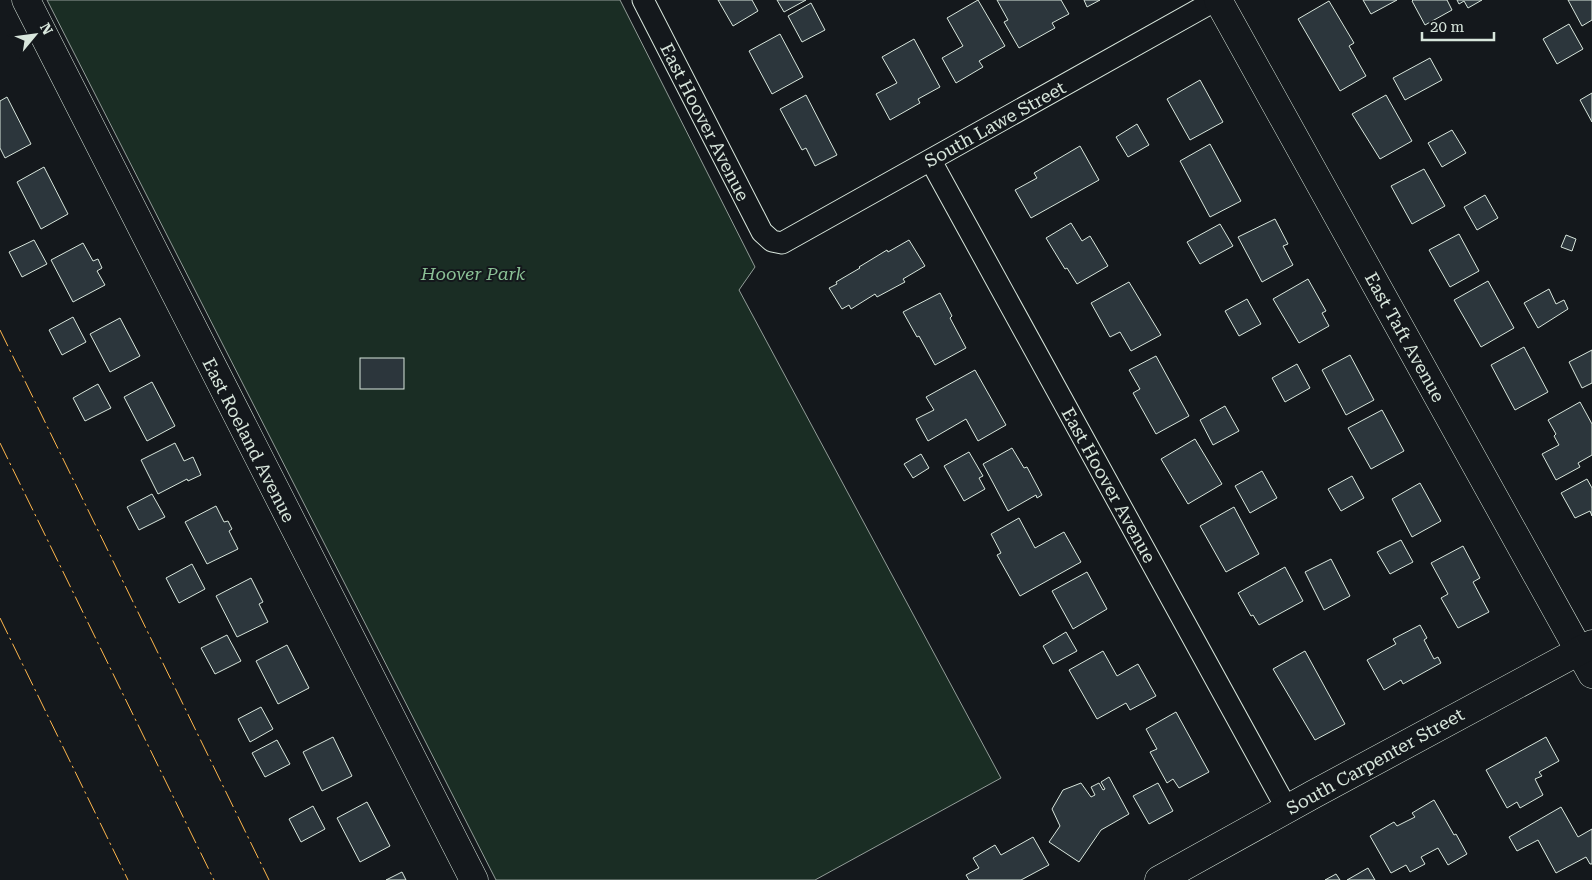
<svg xmlns="http://www.w3.org/2000/svg" width="1592" height="880" viewBox="0 0 1592 880" font-family="'Roboto Serif',serif">
<rect width="100%" height="100%" fill="#14181c"/>
<!-- green -->
<polygon fill="#1a2d24" stroke="#939e99" points="47,0 620,0 755,267 739,290 1001,778 815,880 496,880"/>
<!-- building -->
<g fill="#2c363c" stroke="#d8e6dc">
<polygon points="718,0 752,0 758,11 733,26"/>
<polygon points="777,0 806,0 784,12"/>
<polygon points="978,0 1005,46 979,61 983,67 956,83 942,58 963,46 947,18"/>
<polygon points="997,0 1061,0 1069,14 1052,23 1055,28 1019,48 1004,22 1008,20"/>
<polygon points="1084,0 1100,0 1087,7"/>
<polygon points="1363,0 1397,0 1371,14"/>
<polygon points="1413,0 1447,0 1452,10 1425,25 1412,1"/>
<polygon points="1457,0 1482,0 1468,8 1464,1 1459,4"/>
<polygon points="1568,0 1592,0 1592,20 1582,26"/>
<polygon points="1329,1 1354,43 1349,46 1366,76 1340,91 1298,19"/>
<polygon points="811,3 825,30 802,42 788,16"/>
<polygon points="1569,24 1583,49 1557,64 1543,39"/>
<polygon points="780,34 803,77 772,94 749,51"/>
<polygon points="914,39 940,87 918,99 920,103 890,120 876,94 897,83 882,57"/>
<polygon points="1430,58 1442,80 1405,100 1393,78"/>
<polygon points="1200,80 1223,122 1190,140 1167,99"/>
<polygon points="1592,93 1592,122 1580,100"/>
<polygon points="806,95 837,155 815,166 806,148 802,150 780,109"/>
<polygon points="1386,95 1412,141 1380,159 1352,114"/>
<polygon points="7,97 31,144 5,158 0,148 0,101"/>
<polygon points="1137,124 1149,145 1128,157 1116,137"/>
<polygon points="1452,130 1466,153 1442,167 1428,143"/>
<polygon points="1210,144 1241,201 1210,217 1180,161"/>
<polygon points="1080,146 1099,180 1031,218 1015,190 1037,178 1034,173"/>
<polygon points="44,167 68,214 41,229 17,182"/>
<polygon points="1424,169 1445,206 1412,224 1391,186"/>
<polygon points="1485,195 1498,218 1477,230 1464,207"/>
<polygon points="1275,219 1288,244 1283,246 1293,265 1262,282 1238,237"/>
<polygon points="1071,223 1082,241 1090,236 1108,266 1077,284 1067,268 1065,269 1046,238"/>
<polygon points="1220,224 1233,246 1200,264 1187,242"/>
<polygon points="1459,234 1479,271 1450,287 1429,250"/>
<polygon points="1566,235 1576,239 1572,251 1561,247"/>
<polygon points="34,240 47,264 22,277 9,252"/>
<polygon points="909,240 925,266 903,279 905,282 877,297 875,294 851,309 849,305 842,309 829,288 837,284 836,282 860,268 859,267 887,250 888,252"/>
<polygon points="83,243 93,261 98,259 102,268 97,271 105,285 73,302 51,260"/>
<polygon points="1308,279 1326,311 1322,313 1329,326 1299,343 1273,299"/>
<polygon points="1488,281 1514,328 1481,347 1454,300"/>
<polygon points="1129,282 1161,335 1131,351 1120,332 1110,337 1091,303"/>
<polygon points="1549,289 1556,304 1564,300 1568,309 1538,328 1524,303"/>
<polygon points="940,293 952,316 950,318 966,348 935,365 919,336 917,337 903,312"/>
<polygon points="1247,299 1261,324 1239,336 1225,311"/>
<polygon points="73,317 86,342 62,355 49,330"/>
<polygon points="120,318 140,356 110,372 90,334"/>
<polygon points="1524,347 1548,392 1515,410 1491,365"/>
<polygon points="1592,350 1592,383 1582,388 1569,362"/>
<polygon points="1350,355 1374,400 1346,415 1322,370"/>
<polygon points="1156,356 1189,416 1156,434 1133,393 1140,389 1129,370"/>
<rect x="360" y="358" width="44" height="31"/>
<polygon points="1297,364 1310,388 1285,402 1272,378"/>
<polygon points="975,370 1006,425 978,441 966,419 928,441 916,419 934,410 926,397"/>
<polygon points="152,382 175,426 147,441 124,397"/>
<polygon points="98,384 111,408 85,421 73,398"/>
<polygon points="1580,402 1592,424 1592,455 1578,463 1580,467 1556,480 1542,454 1559,445 1554,436 1556,434 1548,420"/>
<polygon points="1225,406 1239,431 1213,445 1200,420"/>
<polygon points="1382,410 1404,451 1371,469 1348,428"/>
<polygon points="1195,439 1222,484 1188,504 1161,459"/>
<polygon points="175,443 184,461 193,457 201,475 188,481 187,479 158,494 141,460"/>
<polygon points="1012,448 1024,468 1027,467 1042,495 1037,498 1036,495 1008,511 983,464"/>
<polygon points="969,452 983,476 979,478 985,489 964,501 944,466"/>
<polygon points="921,454 929,468 913,478 904,464"/>
<polygon points="1262,471 1277,498 1250,513 1235,486"/>
<polygon points="1352,476 1364,498 1341,511 1328,489"/>
<polygon points="1587,479 1592,488 1592,516 1590,511 1575,518 1561,493"/>
<polygon points="1420,483 1441,521 1412,537 1392,499"/>
<polygon points="152,494 165,517 139,530 127,507"/>
<polygon points="216,506 224,522 228,521 232,529 229,531 238,549 207,564 185,522"/>
<polygon points="1234,507 1259,554 1226,572 1200,526"/>
<polygon points="1019,518 1035,548 1064,532 1081,562 1020,596 997,555 1001,553 991,534"/>
<polygon points="1401,540 1413,562 1390,574 1377,552"/>
<polygon points="1463,546 1480,578 1473,582 1489,612 1458,628 1441,598 1448,594 1431,563"/>
<polygon points="1331,559 1350,596 1324,610 1305,572"/>
<polygon points="192,564 205,589 179,603 166,578"/>
<polygon points="1285,567 1303,601 1259,625 1253,615 1251,616 1238,593"/>
<polygon points="1087,572 1107,609 1073,629 1052,591"/>
<polygon points="251,578 263,602 259,604 268,622 237,637 216,596"/>
<polygon points="1420,625 1427,638 1424,640 1434,659 1438,657 1441,663 1403,684 1401,680 1384,690 1367,660 1396,644 1393,639"/>
<polygon points="1066,632 1077,651 1053,664 1043,646"/>
<polygon points="227,635 241,661 215,674 201,648"/>
<polygon points="287,645 309,688 278,704 256,661"/>
<polygon points="1103,651 1117,676 1138,664 1156,696 1130,710 1126,703 1097,719 1069,670"/>
<polygon points="1305,651 1345,724 1315,740 1273,669"/>
<polygon points="261,707 273,729 250,742 238,719"/>
<polygon points="1176,712 1209,772 1179,788 1173,779 1167,783 1150,752 1157,749 1146,729"/>
<polygon points="333,737 352,776 322,791 303,752"/>
<polygon points="1546,737 1559,761 1539,772 1542,776 1535,779 1543,795 1520,808 1517,802 1507,808 1486,770"/>
<polygon points="277,740 290,764 265,777 252,753"/>
<polygon points="1109,777 1129,814 1101,830 1079,862 1049,842 1060,826 1052,809 1063,790 1081,783 1091,797 1095,795 1091,787 1099,783 1103,790 1105,789 1101,782"/>
<polygon points="1158,783 1173,811 1149,824 1133,796"/>
<polygon points="1434,800 1454,835 1456,834 1467,854 1448,865 1438,848 1421,857 1425,864 1410,872 1406,865 1391,873 1370,836 1394,822 1397,826 1415,817 1412,813"/>
<polygon points="367,802 390,846 360,862 337,818"/>
<polygon points="313,806 325,829 301,842 289,819"/>
<polygon points="1561,807 1578,837 1592,829 1592,864 1590,864 1586,857 1556,873 1538,840 1517,851 1509,837"/>
<polygon points="1033,837 1049,865 1021,880 969,880 966,875 979,868 973,858 995,845 1001,855"/>
<polygon points="1368,868 1375,880 1347,880"/>
<polygon points="402,872 406,880 386,880"/>
<polygon points="1336,874 1340,880 1325,880"/>
</g>
<g fill="none" stroke-linecap="round" stroke-linejoin="round">
<!-- street casing -->
<g stroke="#d8e6dc" stroke-width="23">
<g id="street">
<polyline points="643,0 762,232 772,241 782,243 1216,0"/>
<polyline points="931,161 1287,809"/>
</g>
</g>
<!-- secondary casing -->
<g stroke="#d8e6dc" stroke-width="29">
<g id="secondary">
<polyline points="26,0 474,880"/>
<polyline points="1218,0 1592,674"/>
<polyline points="1159,880 1314,794 1592,644"/>
</g>
</g>
<!-- street -->
<use href="#street" stroke="#14181c" stroke-width="21"/>
<!-- secondary -->
<use href="#secondary" stroke="#14181c" stroke-width="28"/>
<!-- power -->
<g stroke="#ffb74d" stroke-width="1" stroke-dasharray="18 4 2.5 4" stroke-linecap="butt">
<polyline points="0,330 269,880"/>
<polyline points="0,443 214,880"/>
<polyline points="0,618 128,880"/>
</g>
</g>
<g text-anchor="middle" dominant-baseline="central" stroke-width="4" stroke-linejoin="round" paint-order="stroke">
<!-- street labels -->
<g font-size="18" fill="#d8e6dc" stroke="#14181c">
<text transform="translate(705 122) rotate(63)">East Hoover Avenue</text>
<text transform="translate(995 124) rotate(-29)">South Lawe Street</text>
<text transform="translate(1405 337) rotate(61)">East Taft Avenue</text>
<text transform="translate(249 440) rotate(63)">East Roeland Avenue</text>
<text transform="translate(1109 485) rotate(61)">East Hoover Avenue</text>
<text transform="translate(1375 761) rotate(-29)">South Carpenter Street</text>
</g>
<!-- park labels -->
<g font-size="18" font-style="italic" fill="#8ac095" stroke="#14181c">
<text x="473" y="273">Hoover Park</text>
</g>
</g>
<!-- north arrow -->
<g transform="translate(35 35) rotate(61)" stroke="#14181c" stroke-width="4" paint-order="stroke">
<path d="M0-4L9 19L0 12L-9 19Z" fill="#d8e6dc"/>
<text y="-8" font-size="14" font-weight="bold" text-anchor="middle" fill="#d8e6dc">N</text>
</g>
<!-- scale -->
<path d="M1422 32v8h72v-8" fill="none" stroke="#d8e6dc" stroke-width="2.5"/>
<text x="1430" y="32" font-size="15" fill="#d8e6dc" stroke="#14181c" stroke-width="4" paint-order="stroke">20 m</text>
</svg>
